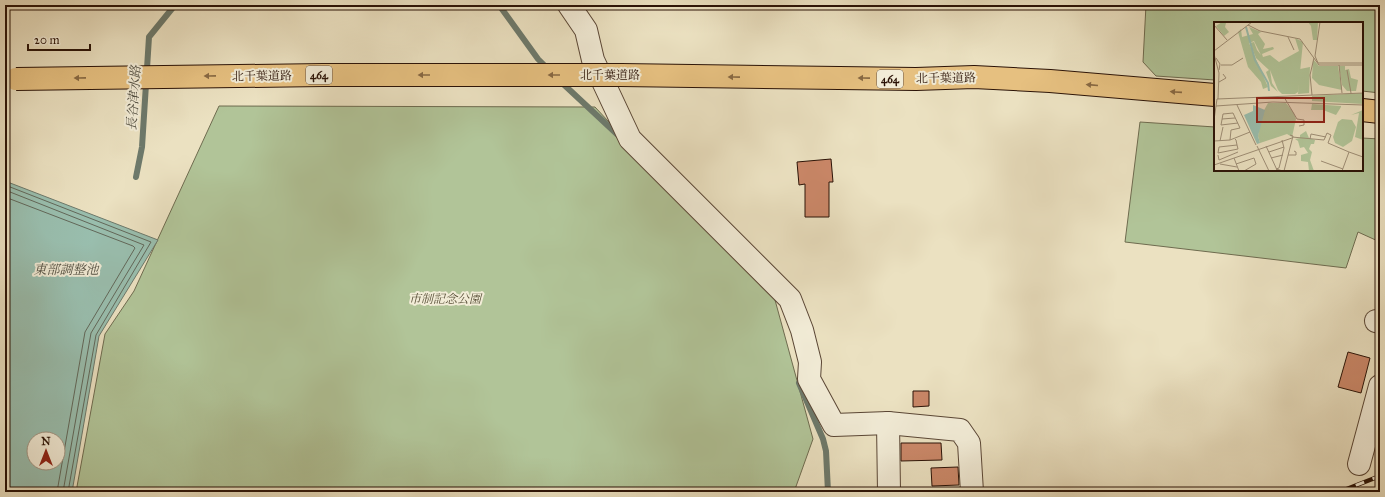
<svg xmlns="http://www.w3.org/2000/svg" width="1385" height="497" viewBox="0 0 1385 497" font-family="'IM FELL Great Primer','Noto Serif JP',serif">
<rect width="100%" height="100%" fill="#ebe1c1"/>
<filter id="stains"><feTurbulence type="fractalNoise" baseFrequency=".005" numOctaves="4"/><feColorMatrix values="0 0 0 0 .2 0 0 0 0 .09 0 0 0 0 .02 0 0 0 .5 -.17"/></filter>
<radialGradient id="worn" r=".72"><stop offset=".6" stop-color="#630" stop-opacity="0"/><stop offset="1" stop-color="#630" stop-opacity=".3"/></radialGradient>
<!-- green -->
<g fill="#b1c498" stroke="#6e6b4f">
<polygon points="1146,5 1380,5 1380,93 1362,91 1362,23 1215,23 1215,80 1156,76 1143,62"/>
<polygon points="219,106 595,107 775,300 813,439 794,492 76,492 105,334 134,291"/>
<polygon points="1140,122 1215,127 1215,170 1362,170 1362,138 1380,139 1380,242 1358,232 1346,268 1125,242"/>
</g>
<!-- water -->
<path fill="#99beae" stroke="#6d796b" fill-rule="evenodd" d="M5,181L158,240L99,336L72,492H5ZM34,439H58V463H34Z"/>
<g fill="none" stroke-linecap="round" stroke-linejoin="round">
<!-- shore -->
<g stroke="#62685a" stroke-width="1">
<polyline points="5,185 151,242 96,335 68,492"/>
<polyline points="5,190 144,245 91,333 63,492"/>
<polyline points="5,197 133,246 135,248 85,332 57,492"/>
</g>
<!-- stream -->
<g stroke="#6d796b" stroke-width="6">
<polyline points="499,5 538,59 548,69"/>
<polyline points="560,81 619,136"/>
<polyline points="136,177 142,147 149,37 175,5"/>
<polyline points="799,383 823,439 826,451 828,492"/>
</g>
</g>
<!-- building -->
<g fill="#ca8768" stroke="#2a1206">
<polygon points="831,159 833,182 829,182 829,217 805,217 805,184 799,185 797,162"/>
<polygon points="1348,352 1370,358 1361,393 1338,387"/>
<polygon points="913,391 929,391 929,406 913,407"/>
<polygon points="901,443 941,443 942,460 901,461"/>
<polygon points="958,467 959,485 932,486 931,468"/>
</g>
<g fill="none" stroke-linecap="round" stroke-linejoin="round">
<!-- minor casing -->
<g stroke="#5a4635" stroke-width="24">
<g id="minor">
<polyline points="569,5 586,30 593,60 630,139 790,299 802,330 810,362 809,379 834,425 888,423 960,430 969,443 972,492"/>
<polyline points="1376,321 1380,322"/>
<polyline points="888,423 889,492"/>
<polyline points="1359,464 1380,386"/>
</g>
</g>
<!-- highway casing -->
<g stroke="#2a1206" stroke-width="24">
<g id="highway">
<polyline points="621,75 916,79 974,77 1050,81 1215,95"/>
<polyline points="1362,110 1380,112"/>
</g>
</g>
<!-- minor -->
<use href="#minor" stroke="#f2ecd7" stroke-width="22"/>
<!-- highway -->
<use href="#highway" stroke="#e6c080" stroke-width="22"/>
<!-- rail casing -->
<g stroke="#2a1206" stroke-width="4.5">
<g id="rail">
<polyline points="1339,492 1380,476"/>
<polyline points="1369,492 1380,488"/>
</g>
</g>
<!-- rail -->
<use href="#rail" stroke="#f2ecd7" stroke-width="3" stroke-dasharray="9" stroke-linecap="butt"/>
<!-- highway-bridge casing -->
<g stroke="#2a1206" stroke-width="24" stroke-linecap="butt">
<polyline id="highway-bridge" points="16,79 323,75 621,75"/>
</g>
<!-- highway-bridge -->
<use href="#highway-bridge" stroke="#e6c080" stroke-width="22"/>
</g>
<!-- one-way arrows -->
<defs><path id="oneway-solid" d="M-6-.8H1V-3.2L6.5 0L1 3.2V.8H-6Z"/></defs>
<g fill="#886943">
<use href="#oneway-solid" transform="translate(424 75) rotate(-180)"/>
<use href="#oneway-solid" transform="translate(554 75) rotate(-180)"/>
<use href="#oneway-solid" transform="translate(210 76) rotate(179)"/>
<use href="#oneway-solid" transform="translate(734 77) rotate(-179)"/>
<use href="#oneway-solid" transform="translate(80 78) rotate(179)"/>
<use href="#oneway-solid" transform="translate(864 78) rotate(-179)"/>
<use href="#oneway-solid" transform="translate(1092 85) rotate(-175)"/>
<use href="#oneway-solid" transform="translate(1176 92) rotate(-176)"/>
</g>
<g text-anchor="middle" dominant-baseline="central" stroke-width="4" stroke-linejoin="round" paint-order="stroke">
<!-- shield labels -->
<g fill="#f2ecd7" stroke="#665345" stroke-width="1">
<rect x="306" y="66" width="26" height="18" rx="3"/>
<rect x="877" y="70" width="26" height="18" rx="3"/>
</g>
<g font-size="11" font-weight="bold" fill="#2a1206">
<text x="319" y="75">464</text>
<text x="890" y="79">464</text>
</g>
<!-- street labels -->
<g font-size="12" fill="#2a1206" stroke="#f2ecd7">
<text x="610" y="75">北千葉道路</text>
<text transform="translate(262 76) rotate(-1)">北千葉道路</text>
<text transform="translate(946 78) rotate(-1)">北千葉道路</text>
</g>
<!-- park labels -->
<g font-size="12" font-style="italic" fill="#595039" stroke="#f2ecd7">
<text x="445" y="299">市制記念公園</text>
</g>
<!-- water labels -->
<g font-size="13" font-style="italic" fill="#514e41" stroke="#f2ecd7">
<text transform="translate(134 98) rotate(-86)">長谷津水路</text>
<text x="66" y="270">東部調整池</text>
</g>
</g>
<!-- overview -->
<g transform="translate(1214 22)">
<rect width="149" height="149" fill="#ebe1c1"/>
<path d="M8,0L12,1L11,5L15,10L10,14L2,4ZM94,0H104L103,18H99L97,4ZM35,5L47,10L44,12L51,22L49,27L59,25L60,27L48,32L49,35L56,33L65,40L85,29L81,16L89,20L84,70L81,72H68L64,68L56,48L50,38L56,48L58,61L64,70L57,64L52,50L55,48L42,36L36,21L40,20L43,28L47,33L40,19L35,21L54,65L49,67L47,60L34,45L24,10L27,7L28,15L39,12ZM99,37L105,44H124L128,68L105,63L98,56ZM125,44H131V48L135,47L137,56L144,58L142,69H133L128,63ZM96,45L95,71L84,72L86,47ZM149,71V82L98,79V74ZM54,81H72L80,91L82,97L78,115L73,112L46,121L44,114L48,92ZM98,82L127,84V85L122,93L109,88H97ZM149,88V118L141,115L145,91L137,93ZM128,97L138,98L142,105L138,119L129,125L121,121L119,115L124,100ZM92,109L95,116L101,118L100,122H97L95,127L98,130L96,138L100,149H95L94,140L87,139V133L94,131L90,125L86,126L84,119L81,117L86,116V113Z" fill="#b1c498"/>
<path d="M39,83L51,88L44,114L46,121L43,122L30,93L39,89Z" fill="#99beae"/>
<path fill="none" stroke="#99beae" stroke-width="2" d="M32,5L41,38L54,61L55,69"/>
<path fill="none" stroke="#9e8e76" stroke-width="1" d="M106,0L101,34L104,41H149M0,3L13,18M34,3L46,9L86,17L105,43H149M74,15L80,28M0,29L38,0M0,32L5,51L4,77M2,36L6,42L5,48M7,43H18L29,36M125,43L128,71M133,48L137,71M5,60L12,56L9,52M98,73L96,53L100,36M70,75L83,97L90,98V103L85,104M23,83L42,123M2,84L59,80L149,83M8,97L21,96M0,98L3,77L149,71M7,103L9,92L19,91L26,106L17,108L16,118M7,103L24,101M78,115L110,118L113,111L117,113L114,121L135,130L128,149M21,117L22,118L23,123L24,127L4,131L5,125L23,123M96,117L97,112L112,115M68,118L70,126L65,146L62,147L69,149M0,119L16,118L36,110M6,119L9,105M43,124L55,149M52,124L63,148M55,130L70,125M135,130L149,135M4,133L5,138L24,130M74,133H82V130L80,129M20,136L25,149M57,136L69,133M107,139L129,147M6,142L23,145M22,142L40,136L42,142L30,149M0,143L78,116M70,149L79,114L76,113"/>
<path fill="#8f2418" fill-opacity="0.15" stroke="#8f2418" stroke-width="2" d="M43,76H110V100H43Z"/>
<rect width="149" height="149" fill="none" stroke="#2a1206" stroke-width="2"/>
</g>
<!-- margin -->
<rect width="1385" height="497" fill="none" stroke="#ebe1c1" stroke-width="20"/>
<rect x="6" y="6" width="1373" height="485" fill="none" stroke="#2a1206" stroke-width="2"/>
<rect x="10" y="10" width="1365" height="477" fill="none" stroke="#2a1206"/>
<!-- north arrow -->
<g transform="translate(46 451)"><circle r="19" fill="#f2ecd7" stroke="#a29583"/>
<path d="M0-3L7 15L0 10L-7 15Z" fill="#8f2418"/>
<text y="-6" font-size="11" font-weight="bold" text-anchor="middle" fill="#2a1206">N</text>
</g>
<!-- scale -->
<path d="M28 44v6h62v-6" fill="none" stroke="#2a1206" stroke-width="2"/>
<text x="34" y="44" font-size="12" fill="#2a1206" stroke="#f2ecd7" stroke-width="3" paint-order="stroke">20 m</text>
<rect width="100%" height="100%" filter="url(#stains)"/>
<rect width="100%" height="100%" fill="url(#worn)"/>
</svg>
